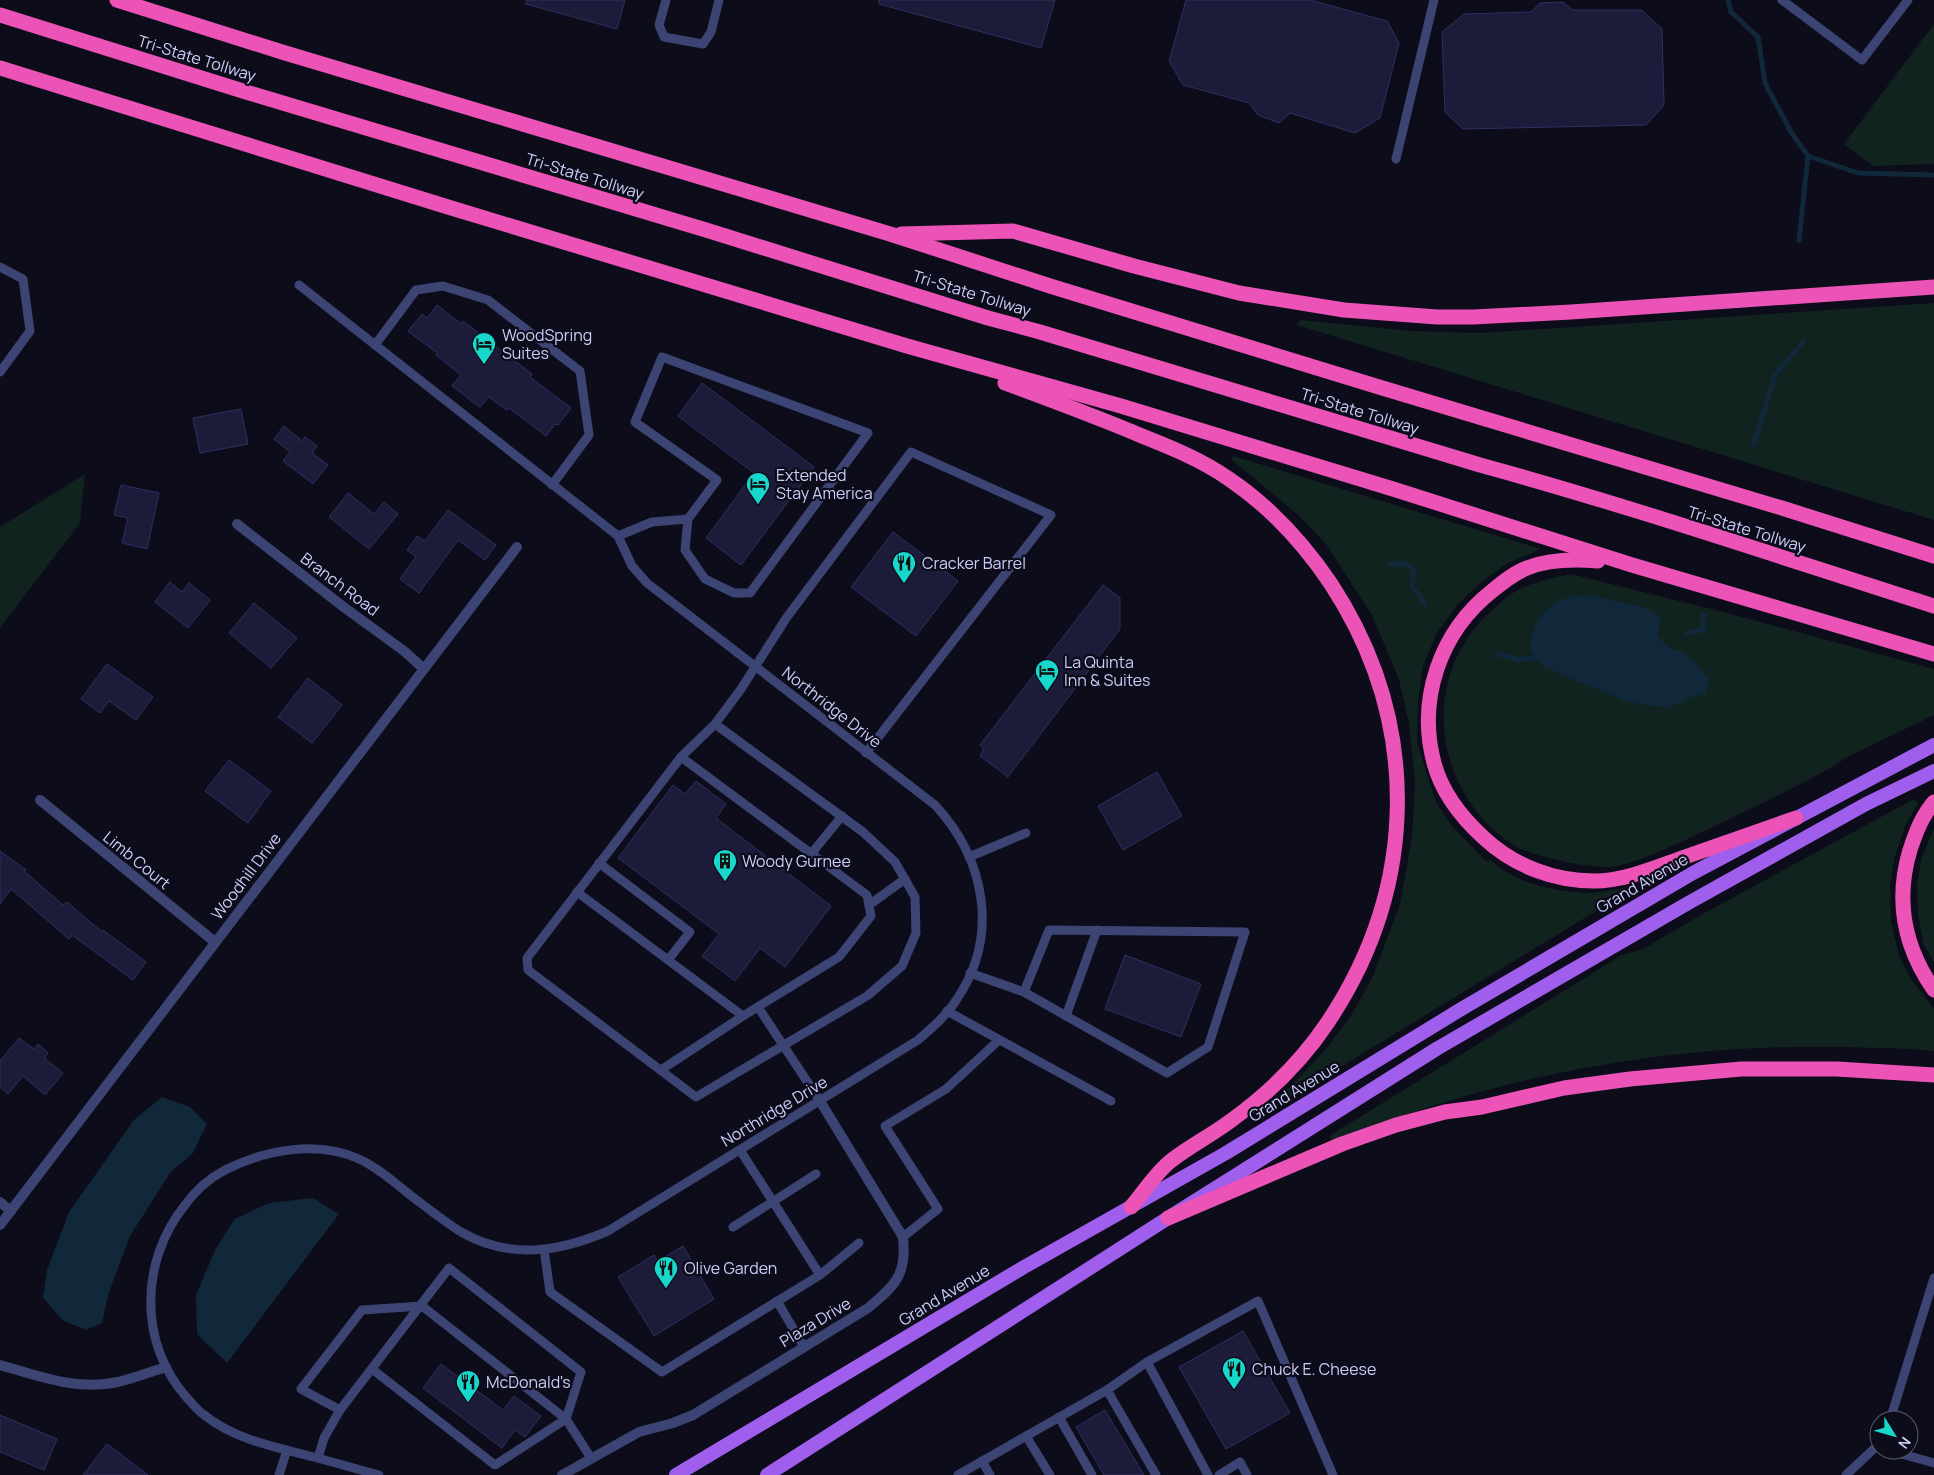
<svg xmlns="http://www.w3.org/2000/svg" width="1934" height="1475" viewBox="0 0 1934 1475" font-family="Manrope,sans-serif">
<rect width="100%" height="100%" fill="#0d0c1a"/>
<!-- green -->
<g fill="#10231f">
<polygon points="1934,24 1934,164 1873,166 1844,144"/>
<polygon points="1934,303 1934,520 1297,325 1300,320 1411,331 1481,333"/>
<path d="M1233,456L1541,549L1506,564L1483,581L1458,604L1437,633L1423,666L1418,702L1417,742L1427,774L1436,802L1452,826L1486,861L1490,859C1514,884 1564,895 1598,892C1608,891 1618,889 1628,887L1629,891L1288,1099L1284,1093L1326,1049L1352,1014L1373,976L1400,904L1412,837L1415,784L1409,723L1399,680L1373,617L1326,544L1298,515L1232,460Z"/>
<polygon points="85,474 80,523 0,628 0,527"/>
<path d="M1571,574L1735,615L1934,669V715L1841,760V762C1799,786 1756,806 1713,827C1685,840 1647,859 1618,866C1603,869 1573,864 1558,860C1544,857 1528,853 1515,846C1431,793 1417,671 1496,607C1501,602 1507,596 1513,593C1531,582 1551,578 1571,574Z"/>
<path d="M1914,799L1918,803L1905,826L1895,856L1890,884L1891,921L1899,956L1911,979L1934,1009V1051C1905,1048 1876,1048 1847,1047C1668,1043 1501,1075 1334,1141L1331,1139L1330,1137L1334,1133L1622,955L1643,949L1701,915Z"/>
<polygon points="1934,828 1934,962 1923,943 1918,913 1917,884 1922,857"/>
</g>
<!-- water -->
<g fill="#10283a">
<path d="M1588,595L1644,607L1658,614L1661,621L1657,634C1667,651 1670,645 1685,654C1695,660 1702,671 1709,680L1706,694L1695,696L1669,708L1629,702L1543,667L1530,651C1531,629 1540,609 1561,600C1569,596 1580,596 1588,595Z"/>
<polygon points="162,1097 190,1107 207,1124 193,1153 170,1173 130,1236 108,1295 102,1323 86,1330 64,1321 43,1298 47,1270 69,1212 134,1120"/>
<polygon points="313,1198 339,1214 227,1363 197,1334 196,1295 216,1248 235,1219 269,1203"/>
</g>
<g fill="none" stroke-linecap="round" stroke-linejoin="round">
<!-- stream -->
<g stroke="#10283a" stroke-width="5">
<polyline points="1728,0 1731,12 1758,37 1765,83 1791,132 1808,156 1858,173 1934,175"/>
<polyline points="1799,241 1808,156"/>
<polyline points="1754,444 1775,375 1803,342"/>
<polyline points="1390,564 1407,564 1414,571 1412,586 1425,604"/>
<polyline points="1687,633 1703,630 1703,614"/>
<polyline points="1498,654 1518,660 1541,657"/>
</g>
</g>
<!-- building -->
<g fill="#1c1b39" stroke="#312f62">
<polygon points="526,0 625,0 617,29 526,4"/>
<polygon points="879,0 1055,0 1041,48 879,4"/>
<polygon points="1186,0 1310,0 1387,21 1399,43 1380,118 1355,133 1290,113 1279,123 1258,115 1249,103 1183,85 1169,61"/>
<polygon points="1563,2 1573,10 1642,10 1662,29 1664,105 1646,125 1463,129 1445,112 1442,32 1464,14 1531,12 1540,3"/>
<polygon points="437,305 461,324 463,321 532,374 530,377 571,408 558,425 555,424 546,436 509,408 507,410 489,397 480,407 452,386 461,375 436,355 437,353 408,331 422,314 427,318"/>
<polygon points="702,383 814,467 741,565 706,538 754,473 678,416"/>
<polygon points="241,409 248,444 200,453 193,418"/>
<polygon points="284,426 302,441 305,437 317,446 312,453 328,465 313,484 283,461 290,452 274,439"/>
<polygon points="121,485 159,493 147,549 122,543 128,518 114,515"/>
<polygon points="348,493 374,514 384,502 398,514 369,549 329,517"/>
<polygon points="448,510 496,545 485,560 458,540 419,593 400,579 416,557 407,550 417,536 425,541"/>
<polygon points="893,532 958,581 916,636 851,587"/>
<polygon points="170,582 182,592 189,583 210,600 188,628 155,602"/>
<polygon points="1103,585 1120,598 1120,629 1008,777 980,756 984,749 980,745"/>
<polygon points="254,603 297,638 271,668 229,633"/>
<polygon points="107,664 153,697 136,720 109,701 100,713 81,699"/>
<polygon points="308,678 342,705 312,743 278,717"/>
<polygon points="229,760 271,791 248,823 205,791"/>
<polygon points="1157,772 1182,816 1123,850 1098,806"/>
<polygon points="696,781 726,804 716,818 831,906 785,967 760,948 735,981 702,956 719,934 618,858 673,785 685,794"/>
<polygon points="0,851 26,870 24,871 63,905 67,902 102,932 103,930 146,962 133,980 72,935 69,939 11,889 0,904"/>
<polygon points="1125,955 1201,984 1181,1037 1105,1009"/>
<polygon points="19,1038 34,1049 38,1044 48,1053 44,1058 63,1073 45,1095 23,1076 8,1094 0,1087 0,1061"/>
<polygon points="683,1246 714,1299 654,1336 618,1277 654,1255 658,1261"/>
<polygon points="1243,1331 1290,1413 1226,1449 1179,1367"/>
<polygon points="441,1364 503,1410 514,1396 541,1416 525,1437 515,1430 502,1448 423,1388"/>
<polygon points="1105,1410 1144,1475 1104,1475 1076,1427"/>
<polygon points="0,1415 57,1439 44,1470 0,1452"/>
<polygon points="107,1444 148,1475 83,1475"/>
</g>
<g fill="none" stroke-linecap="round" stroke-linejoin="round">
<!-- service -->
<g stroke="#3c4474" stroke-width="9">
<polyline points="666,0 659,25 664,37 703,44 711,32 719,0"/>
<polyline points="1782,0 1862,60 1908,0"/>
<polyline points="1396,159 1434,0"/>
<polyline points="0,267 23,279 30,331 0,372"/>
<path d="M299,285L618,536L632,566L647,583L935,805C985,859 1000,935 957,999C947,1015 932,1028 918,1040L608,1231C559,1252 510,1260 461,1232C445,1222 430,1210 414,1198C397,1185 379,1168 359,1159C317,1140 265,1150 225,1170C210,1178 195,1191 185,1205C140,1261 138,1343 187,1398C192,1403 197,1410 203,1414C235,1440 275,1447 314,1457C336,1463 358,1469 379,1475"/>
<polyline points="375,345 416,290 443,286 488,300 580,371 589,435 552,485"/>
<polygon points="662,357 868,433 750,593 734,593 705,579 685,550 688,519 717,480 635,422"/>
<polyline points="618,536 652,522 688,519"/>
<polyline points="715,724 863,832 895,862 915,897 916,933 902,966 867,996 696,1097 528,970 527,958 681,757 715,724 741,689 787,617 911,452 1051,515 866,753"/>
<polyline points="811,854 842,816"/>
<polyline points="969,857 1026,833"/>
<polyline points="599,863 690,932 668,960"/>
<polyline points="577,892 743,1016"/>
<polyline points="869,905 905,879"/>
<polyline points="970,973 1024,992 1167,1073 1208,1047 1245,932 1049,930 1024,992"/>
<polyline points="758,1007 820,1101"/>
<polyline points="947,1011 1111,1101"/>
<polyline points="1066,1016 1097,930"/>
<polyline points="661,1070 743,1016 839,957 871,916 867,895 681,757"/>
<polyline points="740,1150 820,1275"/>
<polyline points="733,1227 816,1174"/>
<polyline points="903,1237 938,1209 885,1126 946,1089 999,1040"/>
<polyline points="544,1249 550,1292 662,1372 820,1275 859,1243"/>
<polyline points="777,1301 804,1347"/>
<polyline points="1147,1362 1208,1475"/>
<polyline points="1107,1390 1156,1475"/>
<polyline points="340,1410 301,1389 362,1310 422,1306 566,1419 591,1458"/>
<polyline points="1059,1417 1092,1475"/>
<polyline points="1890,1420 1934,1278"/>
<polyline points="1026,1436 1050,1475"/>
<polyline points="1887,1450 1934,1463"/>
<polyline points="318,1458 324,1438 340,1410 449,1268 581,1372 566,1419 495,1465 372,1369"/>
<polyline points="982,1461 990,1475"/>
<polyline points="279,1475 287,1450"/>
<polyline points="958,1475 1107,1390 1147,1362 1258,1301 1333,1475"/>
<polyline points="1219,1475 1240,1462 1247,1475"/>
<polyline points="1846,1475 1879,1444"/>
</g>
<!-- minor -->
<g stroke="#3c4474" stroke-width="10">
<polyline points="237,524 345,608 404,651 424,669"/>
<polyline points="40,800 215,942"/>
<polyline points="0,1202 11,1211"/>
<polyline points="0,1225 517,547"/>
<path d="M0,1365C39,1376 77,1391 118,1382C134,1378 150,1372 166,1367"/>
<path d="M562,1475L639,1432L673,1423L693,1415L868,1308C896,1285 907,1274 903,1237L820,1101"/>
</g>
<!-- primary -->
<g stroke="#a05eed" stroke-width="14">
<polyline points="676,1475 1024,1267 1226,1153 1463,1008 1693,873 1934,745"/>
<polyline points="767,1475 1168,1218 1438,1048 1690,902 1866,804 1934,771"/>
</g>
<!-- motorway -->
<g stroke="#ec53b6" stroke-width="15">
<polyline points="117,0 282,52 890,234 1050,286 1379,387 1785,509 1934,556"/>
<path d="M0,15L246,92L706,230L988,318L1040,332L1480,465C1633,507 1783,558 1934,606"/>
<polyline points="0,68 448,207 907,346 1121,406 1393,489 1632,565 1934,654"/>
<polyline points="901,234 1013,231 1134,266 1239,293 1344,310 1437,317 1473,317 1571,312 1934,287"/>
<path d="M1005,383C1051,400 1097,417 1142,436C1172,448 1202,460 1229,479C1269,506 1304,544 1331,584C1421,722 1419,885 1328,1022C1302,1061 1267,1095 1229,1122C1210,1136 1190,1146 1172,1160C1157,1171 1143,1193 1131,1207"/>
<path d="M1598,561C1574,559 1549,559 1527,568C1514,573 1503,582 1492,591C1440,632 1417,699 1434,763C1442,793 1462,818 1484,838C1514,866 1554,881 1594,881C1624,881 1654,868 1682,858C1720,845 1758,831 1796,818"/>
<path d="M1934,802C1922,816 1916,832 1910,850C1895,900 1904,947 1934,990"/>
<polyline points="1168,1218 1342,1144 1396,1125 1445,1112 1482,1107 1564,1088 1630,1079 1741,1069 1837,1069 1934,1075"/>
</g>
</g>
<!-- icons -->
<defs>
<g id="hotel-pin" transform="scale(1.25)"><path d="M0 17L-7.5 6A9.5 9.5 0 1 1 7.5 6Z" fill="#18d8cb" stroke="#0d0c1a"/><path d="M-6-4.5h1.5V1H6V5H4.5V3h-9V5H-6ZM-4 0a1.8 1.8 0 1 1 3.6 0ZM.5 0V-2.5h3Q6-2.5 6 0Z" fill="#111"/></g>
<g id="restaurant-pin" transform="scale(1.25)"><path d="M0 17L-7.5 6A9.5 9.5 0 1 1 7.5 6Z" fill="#18d8cb" stroke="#0d0c1a"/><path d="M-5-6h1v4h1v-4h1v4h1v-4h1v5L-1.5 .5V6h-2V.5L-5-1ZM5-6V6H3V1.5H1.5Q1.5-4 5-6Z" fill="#111"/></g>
<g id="building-pin" transform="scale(1.25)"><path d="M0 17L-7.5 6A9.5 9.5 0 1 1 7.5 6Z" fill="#18d8cb" stroke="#0d0c1a"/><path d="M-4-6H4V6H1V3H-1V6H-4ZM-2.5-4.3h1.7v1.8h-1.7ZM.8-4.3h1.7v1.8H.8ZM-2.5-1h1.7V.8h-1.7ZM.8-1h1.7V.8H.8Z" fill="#111"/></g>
</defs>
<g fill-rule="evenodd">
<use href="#hotel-pin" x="484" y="344"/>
<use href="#hotel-pin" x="758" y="484"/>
<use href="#restaurant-pin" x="904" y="563"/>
<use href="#hotel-pin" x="1047" y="671"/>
<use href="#building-pin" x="725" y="861"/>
<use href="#restaurant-pin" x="666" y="1268"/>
<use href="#restaurant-pin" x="1234" y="1369"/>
<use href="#restaurant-pin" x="468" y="1382"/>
</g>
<g text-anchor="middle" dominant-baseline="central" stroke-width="4.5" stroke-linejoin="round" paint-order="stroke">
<!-- street labels -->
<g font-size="16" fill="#cbcdf9" stroke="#0d0c1a">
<text transform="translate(197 58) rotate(17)">Tri-State Tollway</text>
<text transform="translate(585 176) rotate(17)">Tri-State Tollway</text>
<text transform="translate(972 293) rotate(17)">Tri-State Tollway</text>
<text transform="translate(1360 411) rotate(17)">Tri-State Tollway</text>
<text transform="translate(1747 529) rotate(17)">Tri-State Tollway</text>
<text transform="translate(340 584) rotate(37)">Branch Road</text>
<text transform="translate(832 707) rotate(38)">Northridge Drive</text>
<text transform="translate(137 860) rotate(39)">Limb Court</text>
<text transform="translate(246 876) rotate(-53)">Woodhill Drive</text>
<text transform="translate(1642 883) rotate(-30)">Grand Avenue</text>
<text transform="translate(1294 1091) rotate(-31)">Grand Avenue</text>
<text transform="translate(774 1111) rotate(-31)">Northridge Drive</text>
<text transform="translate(944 1295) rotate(-31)">Grand Avenue</text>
<text transform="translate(815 1322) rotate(-31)">Plaza Drive</text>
</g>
<!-- poi labels -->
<g font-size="16" fill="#cbcdf9" stroke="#0d0c1a" text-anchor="start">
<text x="502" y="335">WoodSpring<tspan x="502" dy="18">Suites</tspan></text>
<text x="776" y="475">Extended<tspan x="776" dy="18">Stay America</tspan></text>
<text x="922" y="563">Cracker Barrel</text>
<text x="1064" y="662">La Quinta<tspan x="1064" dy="18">Inn &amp; Suites</tspan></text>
<text x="742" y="861">Woody Gurnee</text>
<text x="684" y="1268">Olive Garden</text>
<text x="1252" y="1369">Chuck E. Cheese</text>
<text x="486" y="1382">McDonald's</text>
</g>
</g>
<!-- north arrow -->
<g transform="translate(1894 1435) rotate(127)"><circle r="24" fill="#0d0c1a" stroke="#595973"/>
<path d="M0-4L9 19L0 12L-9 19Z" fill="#18d8cb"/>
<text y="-8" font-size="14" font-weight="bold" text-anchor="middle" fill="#cbcdf9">N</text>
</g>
</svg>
